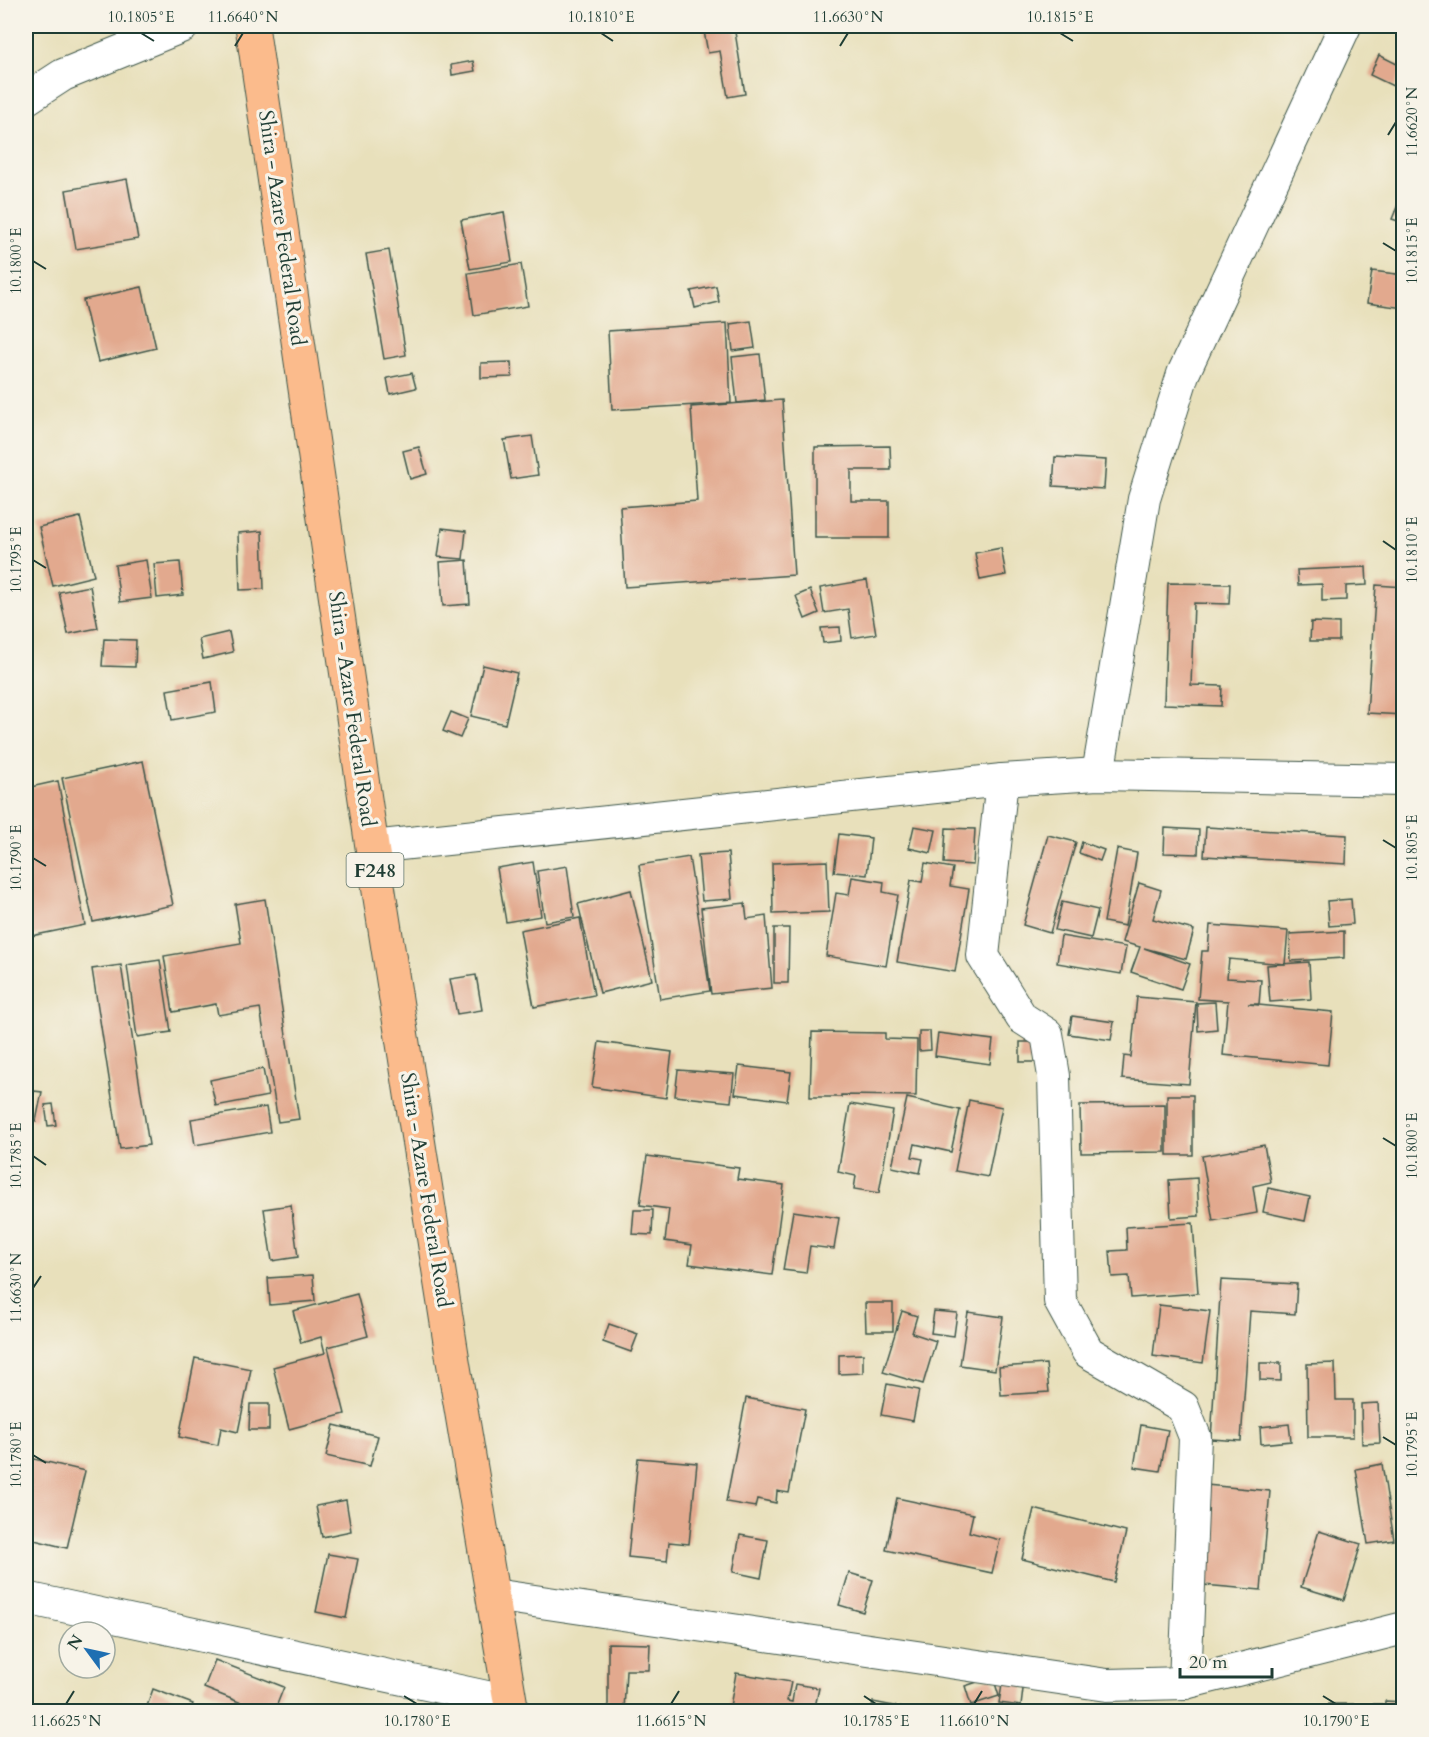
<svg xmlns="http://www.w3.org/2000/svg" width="1429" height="1737" viewBox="0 0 1429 1737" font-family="Cardo,serif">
<rect width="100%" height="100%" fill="#f7f3e8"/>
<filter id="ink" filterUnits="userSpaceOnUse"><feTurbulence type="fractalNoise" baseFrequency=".0167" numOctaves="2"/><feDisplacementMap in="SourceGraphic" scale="12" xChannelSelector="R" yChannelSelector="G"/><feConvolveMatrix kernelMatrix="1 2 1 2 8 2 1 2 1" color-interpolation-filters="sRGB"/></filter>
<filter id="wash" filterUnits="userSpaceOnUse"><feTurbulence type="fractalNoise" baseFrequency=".008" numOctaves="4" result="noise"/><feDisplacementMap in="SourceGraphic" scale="24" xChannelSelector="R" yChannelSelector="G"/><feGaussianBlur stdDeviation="1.35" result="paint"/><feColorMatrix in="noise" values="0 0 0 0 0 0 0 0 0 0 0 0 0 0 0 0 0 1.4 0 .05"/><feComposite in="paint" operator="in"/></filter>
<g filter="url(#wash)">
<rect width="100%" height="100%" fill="#e8e0bb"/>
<g id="blocks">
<!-- building -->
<g fill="#e2a98e">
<polygon points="703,26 734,26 745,94 728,97 720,51 708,53"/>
<polygon points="1379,55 1403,67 1395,87 1370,75"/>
<polygon points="473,61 475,71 452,75 451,65"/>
<polygon points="127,179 138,239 76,249 66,190"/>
<polygon points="1404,190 1404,223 1392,219"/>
<polygon points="504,212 512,262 470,269 461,220"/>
<polygon points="389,250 406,355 384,359 366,254"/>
<polygon points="521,264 528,306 474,315 468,273"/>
<polygon points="1372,271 1404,275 1404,308 1367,303"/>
<polygon points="716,286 719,302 695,308 691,291"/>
<polygon points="142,287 156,348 98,362 83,300"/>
<polygon points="751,321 755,348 733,351 730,324"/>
<polygon points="727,323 731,403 612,410 608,331"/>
<polygon points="760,354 765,400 737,403 732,357"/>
<polygon points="511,362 512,377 481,378 481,363"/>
<polygon points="412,373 416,388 390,394 387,378"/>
<polygon points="782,400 794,575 625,587 620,507 697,501 691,407"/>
<polygon points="532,436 538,475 511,479 504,440"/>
<polygon points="890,446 891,470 851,470 851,501 889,501 889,538 815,538 815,447"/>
<polygon points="419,447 427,474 410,479 403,451"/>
<polygon points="1055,457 1106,460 1104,489 1053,486"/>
<polygon points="80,517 94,576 53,586 39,527"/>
<polygon points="442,528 466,531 463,559 438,557"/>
<polygon points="262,531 264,589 240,590 238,533"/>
<polygon points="1001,548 1006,575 980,580 975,553"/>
<polygon points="146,560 152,598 120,602 115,565"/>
<polygon points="467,560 470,604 443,606 440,562"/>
<polygon points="180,562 183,595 157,598 154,564"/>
<polygon points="1366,567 1367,585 1346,586 1346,600 1322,601 1322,584 1298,585 1297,570"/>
<polygon points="867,580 876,634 852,638 848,609 824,613 820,588"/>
<polygon points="1168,583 1230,584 1229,604 1194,603 1191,685 1222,686 1221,706 1164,704"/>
<polygon points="1376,585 1404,587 1404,715 1367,713"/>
<polygon points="90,586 98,628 68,634 59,592"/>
<polygon points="810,590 819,613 805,619 796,596"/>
<polygon points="26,607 30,607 27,628 26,628"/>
<polygon points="1311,622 1339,623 1339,641 1310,641"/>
<polygon points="840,627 841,641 823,643 821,628"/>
<polygon points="229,632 233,652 203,659 199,639"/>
<polygon points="104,639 136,640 135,667 102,666"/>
<polygon points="483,665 517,673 505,724 471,716"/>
<polygon points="212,682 216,712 172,720 167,690"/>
<polygon points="451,712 468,719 460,738 443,731"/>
<polygon points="143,761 173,905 93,922 62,778"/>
<polygon points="58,781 85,925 26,937 26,788"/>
<polygon points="914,826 936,830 931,853 909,848"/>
<polygon points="1206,827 1347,835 1346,864 1204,856"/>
<polygon points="946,828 975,829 973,865 944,863"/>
<polygon points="1165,828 1199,830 1198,854 1164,853"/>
<polygon points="839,834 871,838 867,875 834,872"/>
<polygon points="1048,835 1076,842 1050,933 1023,925"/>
<polygon points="1082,842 1104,850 1100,861 1079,853"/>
<polygon points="1117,849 1137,853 1125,926 1104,922"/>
<polygon points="728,853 732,899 702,901 698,855"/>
<polygon points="689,857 710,991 660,999 639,865"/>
<polygon points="827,861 829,912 773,914 772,863"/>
<polygon points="533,862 541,916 506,922 497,868"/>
<polygon points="925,863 953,868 950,886 969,889 955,972 897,962 911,880 922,882"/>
<polygon points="567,866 574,917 545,922 537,871"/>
<polygon points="852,877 884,882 883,892 898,895 886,966 826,956 836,893 849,895"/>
<polygon points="1139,883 1161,890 1153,919 1194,930 1186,959 1144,948 1190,964 1181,989 1131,972 1140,947 1122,942"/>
<polygon points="631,890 652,980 600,993 578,904"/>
<polygon points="265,899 299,1119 278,1122 260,1008 218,1015 216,1004 173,1012 164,956 241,943 235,904"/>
<polygon points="1351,899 1353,924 1329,926 1327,901"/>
<polygon points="1062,902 1098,910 1091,938 1055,930"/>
<polygon points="745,903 747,919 766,916 772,988 711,994 701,908"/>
<polygon points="580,918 594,995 534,1007 520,930"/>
<polygon points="1210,925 1288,931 1285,964 1229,959 1227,978 1261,980 1259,1004 1248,1004 1333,1012 1328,1065 1223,1055 1228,1001 1198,999 1202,951 1208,951"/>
<polygon points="774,928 789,928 788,983 774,983"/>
<polygon points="1344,931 1344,958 1291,961 1290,934"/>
<polygon points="1061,936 1126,947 1121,974 1057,963"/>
<polygon points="160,960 171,1032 137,1037 127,965"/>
<polygon points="1309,962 1311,999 1270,1002 1267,965"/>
<polygon points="121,965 149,1145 120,1149 92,969"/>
<polygon points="476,975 482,1010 457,1014 450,979"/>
<polygon points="1137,997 1196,1002 1189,1084 1122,1079 1124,1056 1131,1057"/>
<polygon points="1215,1002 1217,1029 1198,1031 1197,1003"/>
<polygon points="1072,1016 1114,1022 1111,1040 1069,1034"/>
<polygon points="919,1031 930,1031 931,1050 919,1051"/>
<polygon points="812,1032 885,1033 885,1039 917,1040 916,1096 841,1095 841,1097 810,1097"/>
<polygon points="938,1033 993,1040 990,1064 935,1056"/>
<polygon points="599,1042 672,1052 666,1098 592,1087"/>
<rect x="1020" y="1042" width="22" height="20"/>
<polygon points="739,1066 791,1072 787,1101 735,1094"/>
<polygon points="263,1069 268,1096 216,1106 210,1080"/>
<polygon points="678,1070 734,1074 731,1102 675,1096"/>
<polygon points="34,1091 42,1092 36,1121 29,1120"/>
<rect x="1167" y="1095" width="26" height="60"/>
<polygon points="907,1098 960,1110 951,1152 915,1144 912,1157 923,1159 920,1173 892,1167"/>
<polygon points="969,1100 1002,1107 988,1177 955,1171"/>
<polygon points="53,1104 56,1125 48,1126 45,1105"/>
<polygon points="850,1104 893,1111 879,1193 854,1189 856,1176 838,1172"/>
<polygon points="1165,1104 1165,1152 1081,1153 1080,1105"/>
<polygon points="266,1107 270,1132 195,1145 191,1119"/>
<polygon points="1264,1145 1271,1182 1253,1186 1257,1213 1213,1221 1202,1156"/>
<polygon points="647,1156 739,1168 737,1179 784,1185 772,1275 689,1264 692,1245 665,1241 669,1209 640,1205"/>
<polygon points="1197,1178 1199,1216 1171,1218 1169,1180"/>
<polygon points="1268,1188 1310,1197 1305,1221 1263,1212"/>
<polygon points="291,1205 298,1257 272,1261 264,1209"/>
<polygon points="634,1210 653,1210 652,1235 632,1234"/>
<polygon points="793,1211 839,1218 834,1249 810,1246 806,1273 783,1270"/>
<polygon points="1193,1223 1198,1293 1131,1298 1129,1276 1112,1277 1110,1251 1127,1250 1126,1227"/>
<polygon points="313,1275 315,1301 270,1305 268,1278"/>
<polygon points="1221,1280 1297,1284 1295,1314 1250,1311 1241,1441 1211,1439"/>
<polygon points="357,1294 368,1336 328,1347 345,1414 289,1429 273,1367 325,1353 321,1337 301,1343 293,1311"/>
<polygon points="865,1303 893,1303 893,1331 866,1331"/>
<polygon points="1159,1305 1210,1311 1203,1363 1153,1356"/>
<polygon points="902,1311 917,1316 912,1333 936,1341 923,1384 883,1372"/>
<polygon points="934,1311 957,1313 954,1336 931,1333"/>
<polygon points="968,1312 1003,1317 995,1370 960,1365"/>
<polygon points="609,1324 638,1334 631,1352 603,1342"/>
<polygon points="863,1354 863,1373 839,1374 839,1355"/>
<polygon points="195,1358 251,1369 238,1432 221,1428 218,1445 179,1437"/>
<polygon points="1260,1363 1281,1363 1281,1381 1260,1380"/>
<polygon points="1335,1363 1336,1400 1353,1400 1353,1437 1308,1437 1307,1364"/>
<polygon points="1046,1364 1049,1392 1001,1395 999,1367"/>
<polygon points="887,1384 919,1390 913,1421 881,1415"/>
<polygon points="746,1398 805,1409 789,1493 777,1491 776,1503 757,1499 755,1507 726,1502"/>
<polygon points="1378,1403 1380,1443 1362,1444 1361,1404"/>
<polygon points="250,1404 269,1404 269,1430 249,1430"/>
<polygon points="1289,1424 1291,1441 1261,1444 1260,1427"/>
<polygon points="334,1425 378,1436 370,1466 326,1456"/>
<polygon points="1141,1425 1168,1430 1160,1471 1134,1467"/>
<polygon points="26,1457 85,1471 67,1548 26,1538"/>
<polygon points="638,1458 697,1463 689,1544 669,1542 667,1561 628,1557"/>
<polygon points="1382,1464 1394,1540 1368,1544 1356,1469"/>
<polygon points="1206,1485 1270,1491 1261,1590 1192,1584"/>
<polygon points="897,1498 973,1514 969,1532 1000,1540 992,1573 886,1550"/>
<polygon points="346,1500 351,1531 322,1537 316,1506"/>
<polygon points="1034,1509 1126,1532 1114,1582 1022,1559"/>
<polygon points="1319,1531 1361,1544 1344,1600 1301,1587"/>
<polygon points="740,1535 768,1540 761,1578 733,1572"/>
<polygon points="328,1554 358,1559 346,1618 316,1612"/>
<polygon points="849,1573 873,1580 863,1612 839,1605"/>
<polygon points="608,1643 650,1644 649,1670 626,1670 624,1712 608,1712"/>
<polygon points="215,1660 284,1687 274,1712 264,1712 204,1688"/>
<polygon points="736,1673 791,1682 787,1701 792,1702 795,1684 819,1688 814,1712 729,1712"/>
<polygon points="993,1677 999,1696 971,1705 965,1686"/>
<polygon points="1003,1679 1024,1681 1021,1706 999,1703"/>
<polygon points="153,1689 193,1704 190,1712 145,1712"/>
<polygon points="1385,1701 1404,1702 1404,1712 1384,1712"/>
<polygon points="873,1702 914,1710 913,1712 871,1712"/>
<rect x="1329" y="1704" width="53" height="8"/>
<polygon points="664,1706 688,1707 688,1712 664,1712"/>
</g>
</g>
</g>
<g filter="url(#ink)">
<use href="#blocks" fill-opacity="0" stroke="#3d5548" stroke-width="1.5"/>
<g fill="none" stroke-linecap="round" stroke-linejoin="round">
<!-- street casing -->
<g stroke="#3d5548" stroke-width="34">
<g id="street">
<polyline points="26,99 63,75 183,26"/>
<polyline points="1098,774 1144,499 1183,374 1345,26"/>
<polyline points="1002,780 983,956 1022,1018 1047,1034 1054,1076 1060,1301 1088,1352 1183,1407 1195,1437 1185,1683"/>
<polyline points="372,847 1002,780 1098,774 1404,780"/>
<polyline points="493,1595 1107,1685 1185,1683 1404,1628"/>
<polyline points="26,1598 510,1702"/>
</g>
</g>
<!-- primary casing -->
<g stroke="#3d5548" stroke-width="35">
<polyline id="primary" points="252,26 372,847 453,1361 512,1712"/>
</g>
<!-- street -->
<use href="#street" stroke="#fff" stroke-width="32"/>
<!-- primary -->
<use href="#primary" stroke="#fbbb8c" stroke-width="33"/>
</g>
</g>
<!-- ticks -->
<path fill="none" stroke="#1f3d34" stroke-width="2" d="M141,33L154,41M601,33L613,41M1060,33L1073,41M235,46L243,33M840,46L848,33M1388,135L1396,122M1383,243L1396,251M33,261L46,269M1383,541L1396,550M33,560L46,568M1383,840L1396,848M33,858L46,866M1383,1138L1396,1146M33,1156L46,1165M33,1288L41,1276M1383,1437L1396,1445M33,1455L46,1463M404,1696L417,1704M864,1696L876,1704M1323,1696L1336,1704M66,1704L74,1691M671,1704L679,1691M974,1704L982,1691"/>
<g text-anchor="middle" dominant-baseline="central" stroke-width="6" stroke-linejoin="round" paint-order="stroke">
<!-- shield labels -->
<rect fill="#f7f3e8" stroke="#60746a" stroke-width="1.5" x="346.5" y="853" width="57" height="34" rx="4.5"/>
<g font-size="20" font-weight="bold" fill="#1f3d34">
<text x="375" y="870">F248</text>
</g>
<!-- street labels -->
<g font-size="21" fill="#1f3d34" stroke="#f7f3e8">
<text transform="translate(282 228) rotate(82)">Shira - Azare Federal Road</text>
<text transform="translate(352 709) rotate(82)">Shira - Azare Federal Road</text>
<text transform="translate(426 1190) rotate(81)">Shira - Azare Federal Road</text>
</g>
</g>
<!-- margin -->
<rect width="1429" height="1737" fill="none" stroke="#f7f3e8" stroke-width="66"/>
<!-- north arrow -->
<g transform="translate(87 1650) rotate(303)"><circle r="28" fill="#f7f3e8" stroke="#a1aaa0" stroke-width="1.5"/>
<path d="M0-4.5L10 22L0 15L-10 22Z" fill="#1f6fb2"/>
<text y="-9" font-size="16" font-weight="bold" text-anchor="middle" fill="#1f3d34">N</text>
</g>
<!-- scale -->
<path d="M1180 1668v9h92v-9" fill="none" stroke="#1f3d34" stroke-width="3"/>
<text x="1189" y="1668" font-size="18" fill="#1f3d34" stroke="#f7f3e8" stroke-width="4.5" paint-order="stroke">20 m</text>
<rect x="33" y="33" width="1363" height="1671" fill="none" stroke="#1f3d34" stroke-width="2"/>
<g font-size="15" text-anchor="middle" fill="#1f3d34">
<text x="141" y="22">10.1805°E</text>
<text x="243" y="22">11.6640°N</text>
<text x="601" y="22">10.1810°E</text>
<text x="848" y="22">11.6630°N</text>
<text x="1060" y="22">10.1815°E</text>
<text transform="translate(1412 122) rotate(-90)" y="5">11.6620°N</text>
<text transform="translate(1412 251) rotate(-90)" y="5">10.1815°E</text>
<text transform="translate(16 261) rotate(-90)" y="5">10.1800°E</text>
<text transform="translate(1412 550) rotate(-90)" y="5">10.1810°E</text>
<text transform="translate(16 560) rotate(-90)" y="5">10.1795°E</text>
<text transform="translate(1412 848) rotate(-90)" y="5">10.1805°E</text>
<text transform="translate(16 858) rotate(-90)" y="5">10.1790°E</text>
<text transform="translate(1412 1146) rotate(-90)" y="5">10.1800°E</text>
<text transform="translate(16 1156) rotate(-90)" y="5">10.1785°E</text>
<text transform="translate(16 1288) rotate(-90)" y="5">11.6630°N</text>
<text transform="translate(1412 1445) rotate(-90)" y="5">10.1795°E</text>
<text transform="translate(16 1455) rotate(-90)" y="5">10.1780°E</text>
<text x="66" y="1726">11.6625°N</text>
<text x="417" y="1726">10.1780°E</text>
<text x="671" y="1726">11.6615°N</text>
<text x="876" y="1726">10.1785°E</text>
<text x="974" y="1726">11.6610°N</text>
<text x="1336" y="1726">10.1790°E</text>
</g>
</svg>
